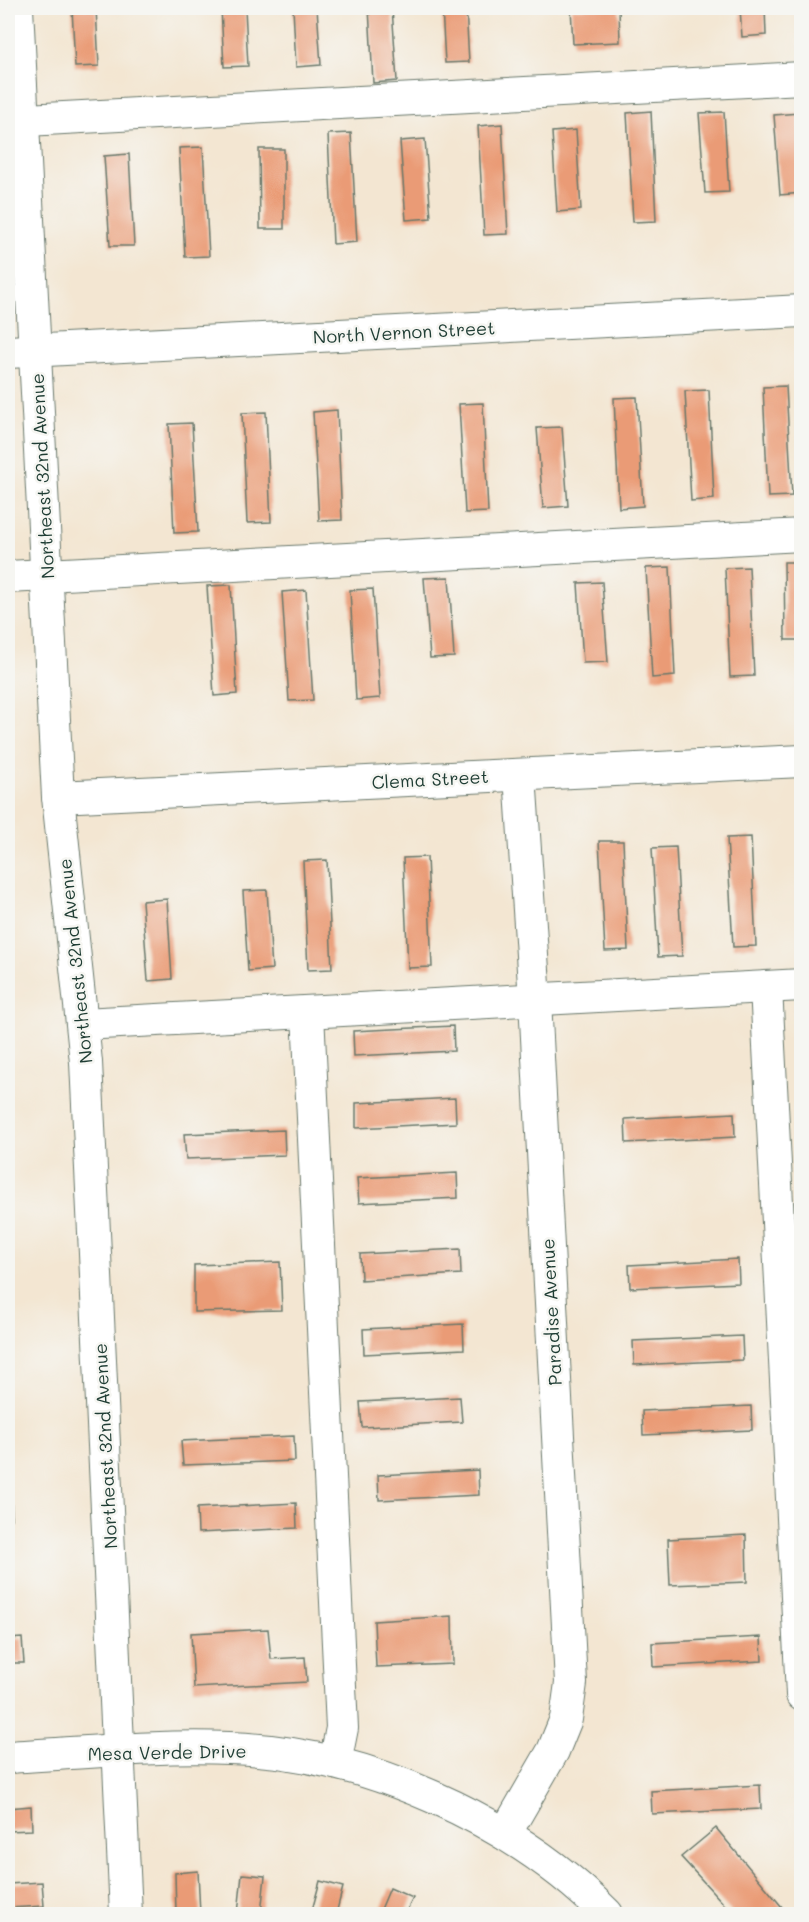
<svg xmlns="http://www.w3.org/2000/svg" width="809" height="1922" viewBox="0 0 809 1922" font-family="Mali,sans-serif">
<rect width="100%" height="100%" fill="#f6f6f2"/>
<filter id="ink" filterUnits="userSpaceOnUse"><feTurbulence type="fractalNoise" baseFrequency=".0167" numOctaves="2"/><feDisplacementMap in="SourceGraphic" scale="12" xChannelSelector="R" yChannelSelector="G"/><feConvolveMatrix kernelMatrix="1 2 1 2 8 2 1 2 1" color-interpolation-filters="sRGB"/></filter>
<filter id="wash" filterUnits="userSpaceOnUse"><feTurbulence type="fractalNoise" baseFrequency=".008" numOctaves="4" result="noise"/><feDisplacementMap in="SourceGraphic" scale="24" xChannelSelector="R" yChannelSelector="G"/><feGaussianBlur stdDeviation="1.35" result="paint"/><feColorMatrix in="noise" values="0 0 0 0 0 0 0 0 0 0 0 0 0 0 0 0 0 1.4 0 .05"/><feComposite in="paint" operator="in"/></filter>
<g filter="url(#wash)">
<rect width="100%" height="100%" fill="#f3e6d2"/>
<g id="blocks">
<!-- building -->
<g fill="#ea9b76">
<polygon points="72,8 96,8 99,66 75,67"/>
<polygon points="221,8 245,8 248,66 224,67"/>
<polygon points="293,8 317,8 321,65 296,67"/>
<polygon points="369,8 392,8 397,81 373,83"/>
<polygon points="442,8 466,8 469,62 445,63"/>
<polygon points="571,8 619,8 620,42 573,44"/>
<polygon points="740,8 765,8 766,35 742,37"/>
<polygon points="651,111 656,221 633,222 627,113"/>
<polygon points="724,112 729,192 705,193 699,113"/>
<polygon points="799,113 802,193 780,195 774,115"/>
<polygon points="502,124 508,234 484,235 478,126"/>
<polygon points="576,130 581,210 557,212 552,132"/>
<polygon points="351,133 357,242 333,244 328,134"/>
<polygon points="425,139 431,218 406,220 400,141"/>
<polygon points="203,147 209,256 185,257 179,148"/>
<polygon points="259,149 284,149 284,229 260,229"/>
<polygon points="129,154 134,246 110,246 104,156"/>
<polygon points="786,386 792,496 768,497 763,387"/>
<polygon points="709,390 714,499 691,501 685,391"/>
<polygon points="637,397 643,506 619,508 614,398"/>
<polygon points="483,403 488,512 465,513 459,404"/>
<polygon points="337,410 342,520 319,521 313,412"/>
<polygon points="266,412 271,522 247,523 242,413"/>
<polygon points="192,423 198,532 174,533 169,424"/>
<polygon points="562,427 568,506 543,508 537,428"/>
<polygon points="784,562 802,562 802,640 785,640"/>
<polygon points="670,567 675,676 652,678 646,568"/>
<polygon points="749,567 754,676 730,677 725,568"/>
<polygon points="449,577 454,657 430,658 424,578"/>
<polygon points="602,582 608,662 583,663 578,583"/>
<polygon points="231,585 237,694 214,696 207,586"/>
<polygon points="373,589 380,698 356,700 350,590"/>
<polygon points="306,590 313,700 289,701 282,592"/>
<polygon points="751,837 756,946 733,947 727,838"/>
<polygon points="599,841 623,841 628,950 605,951"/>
<polygon points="676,847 682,956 658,957 652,848"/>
<polygon points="427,857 432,967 408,968 403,858"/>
<polygon points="327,860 332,969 308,970 303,861"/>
<polygon points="267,890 272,969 248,971 243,891"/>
<polygon points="167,899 172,979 148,981 142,901"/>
<polygon points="453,1026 454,1051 354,1056 353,1031"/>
<polygon points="455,1098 456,1123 356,1128 356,1103"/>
<polygon points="734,1113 735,1137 626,1143 625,1119"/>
<polygon points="284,1130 285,1155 186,1159 184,1134"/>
<polygon points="457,1173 458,1198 359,1203 357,1178"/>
<polygon points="460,1249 461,1274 361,1280 360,1254"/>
<polygon points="738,1259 739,1283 630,1288 629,1265"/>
<polygon points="280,1262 282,1310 194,1312 194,1265"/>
<polygon points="463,1324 464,1349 364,1354 363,1329"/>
<polygon points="742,1336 743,1360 634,1365 633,1341"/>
<polygon points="460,1397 462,1422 362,1427 360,1402"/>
<polygon points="751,1406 752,1430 643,1435 642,1411"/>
<polygon points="294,1436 295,1461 183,1465 181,1441"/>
<polygon points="478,1470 479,1495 379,1500 378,1475"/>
<polygon points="8,1494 11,1494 12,1519 8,1519"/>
<polygon points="296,1503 297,1528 198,1533 197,1508"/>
<polygon points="746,1535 747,1582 670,1585 668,1539"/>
<polygon points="452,1616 453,1664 376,1667 374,1621"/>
<polygon points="268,1629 271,1659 305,1657 307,1682 194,1688 191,1633"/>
<polygon points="761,1637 762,1661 653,1667 652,1643"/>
<polygon points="22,1638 24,1663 8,1663 8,1639"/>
<polygon points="760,1785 761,1809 652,1814 651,1791"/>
<polygon points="31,1806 32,1830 8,1831 8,1808"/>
<polygon points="716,1828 782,1907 774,1914 733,1914 681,1857"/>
<polygon points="198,1871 200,1914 176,1914 175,1873"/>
<polygon points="242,1874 265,1876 261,1914 238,1914"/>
<polygon points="320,1881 343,1887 336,1914 311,1914"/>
<polygon points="42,1882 44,1906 8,1908 8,1884"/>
<polygon points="390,1888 413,1898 405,1914 379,1914"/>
</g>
</g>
</g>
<g filter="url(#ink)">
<use href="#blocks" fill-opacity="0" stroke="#69786b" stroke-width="1.5"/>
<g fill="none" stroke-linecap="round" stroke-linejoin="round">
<!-- minor casing -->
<g stroke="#69786b" stroke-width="34">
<g id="minor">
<polyline points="17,8 58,797 86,1062 126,1914"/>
<polyline points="8,121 802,78"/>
<polyline points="8,352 802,311"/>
<polyline points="8,577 802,535"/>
<polyline points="58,797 802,761"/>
<polyline points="766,987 802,1695"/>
<polyline points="308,1013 342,1728 335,1763"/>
<polyline points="83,1024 802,985"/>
<path d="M8,1757C81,1753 156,1745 229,1748C363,1752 513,1819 607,1914"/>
<polyline points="505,1834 553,1751 566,1719 571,1683 535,1000 520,775"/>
</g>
</g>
<!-- minor -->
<use href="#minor" stroke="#fff" stroke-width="32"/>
</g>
</g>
<g text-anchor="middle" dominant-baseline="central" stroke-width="5" stroke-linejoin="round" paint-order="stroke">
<!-- street labels -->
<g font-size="18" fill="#1f3d34" stroke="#f6f6f2">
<text transform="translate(404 332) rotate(-3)">North Vernon Street</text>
<text transform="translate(42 476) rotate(-93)">Northeast 32nd Avenue</text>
<text transform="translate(430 779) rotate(-3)">Clema Street</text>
<text transform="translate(75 961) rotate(-96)">Northeast 32nd Avenue</text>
<text transform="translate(551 1312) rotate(-93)">Paradise Avenue</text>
<text transform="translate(105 1446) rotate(-93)">Northeast 32nd Avenue</text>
<text transform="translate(167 1752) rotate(-1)">Mesa Verde Drive</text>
</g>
</g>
<!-- margin -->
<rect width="809" height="1922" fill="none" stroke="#f6f6f2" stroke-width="30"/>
</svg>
